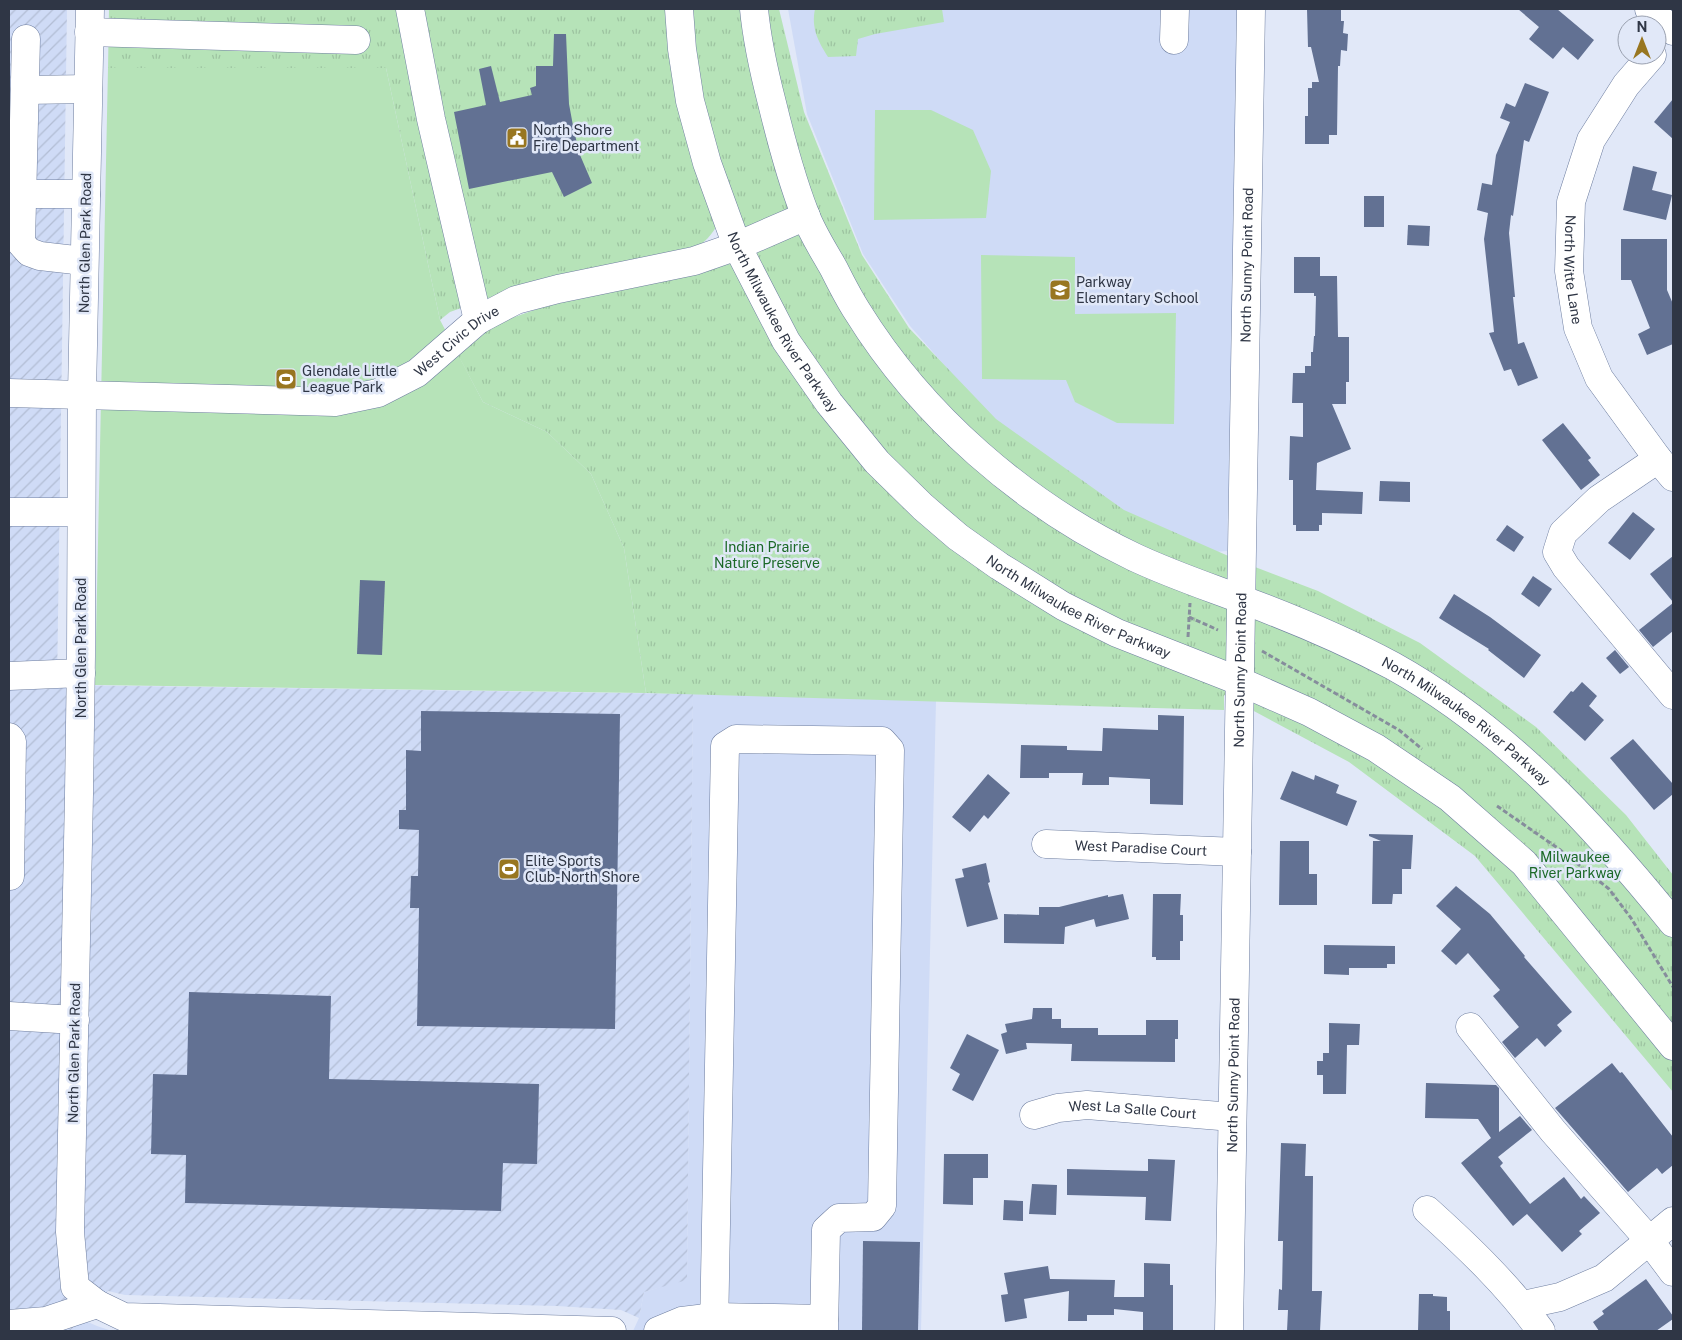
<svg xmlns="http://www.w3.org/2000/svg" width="1682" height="1340" viewBox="0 0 1682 1340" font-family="'Public Sans',sans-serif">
<defs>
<pattern id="industrial-furrows" width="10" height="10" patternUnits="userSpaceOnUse" patternTransform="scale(1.25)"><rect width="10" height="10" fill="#cfdbf6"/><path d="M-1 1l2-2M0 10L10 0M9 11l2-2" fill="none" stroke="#b2bdd4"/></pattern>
<pattern id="park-tufts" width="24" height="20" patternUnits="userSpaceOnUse" patternTransform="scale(1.25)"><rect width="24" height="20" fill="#b6e3b8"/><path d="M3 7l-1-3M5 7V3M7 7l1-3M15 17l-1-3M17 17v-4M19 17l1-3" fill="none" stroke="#9dc3a0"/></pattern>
</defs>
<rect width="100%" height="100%" fill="#e1e8f8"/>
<!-- built -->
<g fill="#cfdbf6">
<polygon points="788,9 1240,9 1227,551 1215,552 1123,513 993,421 910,326 863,254 807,114"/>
<polygon points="693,694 936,701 921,1331 633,1331 639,1318 644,1292 687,1279"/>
<polygon points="81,1319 97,1326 112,1331 70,1331"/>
</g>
<!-- industrial -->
<polygon fill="url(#industrial-furrows)" points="9,9 67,9 57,685 693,694 687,1280 644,1292 639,1318 621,1310 557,1306 125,1295 108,1291 70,1331 9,1331"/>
<!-- green -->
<g fill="#b6e3b8">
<polygon points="108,68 386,68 440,320 483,402 547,432 591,474 624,548 646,693 95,685"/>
<polygon points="875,110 931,110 973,130 991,171 986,218 874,220"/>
<polygon points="981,255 1075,257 1075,314 1176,313 1174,424 1117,423 1075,402 1066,380 982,379"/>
</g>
<!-- park -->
<g fill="url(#park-tufts)">
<path d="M109,9H779L804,112L862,255L909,328L996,419L1124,510L1242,562L1318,591L1420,643L1536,727L1626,815L1673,875V1092L1475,856L1349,762L1224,695V710L646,693L624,548L591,474L547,432L483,402L458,355L497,323L563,300L729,264L716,227C709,239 701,245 688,253L500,294L450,312L440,320L386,68H108Z"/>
<path d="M815,9H942L944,22L875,34L858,39L856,56L828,57C818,41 811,28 815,9Z"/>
</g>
<!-- building -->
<g fill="#627193">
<polygon points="1307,9 1341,9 1341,21 1344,21 1343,33 1348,34 1347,51 1341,50 1340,66 1338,66 1337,135 1329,135 1329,144 1305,144 1305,116 1308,116 1308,88 1312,88 1312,82 1319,82 1311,47 1308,47"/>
<polygon points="1518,9 1557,9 1594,40 1578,60 1563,47 1553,59 1529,39 1539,27"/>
<polygon points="554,34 566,34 569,104 574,131 580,155 592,183 564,197 552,172 469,189 454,112 486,105 479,69 491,66 500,102 532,95 530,88 536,86 536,66 553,66"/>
<polygon points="1525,83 1549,92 1529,142 1524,140 1513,216 1511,215 1509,233 1515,297 1513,297 1518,344 1524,342 1538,378 1518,386 1511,369 1504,371 1489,333 1494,332 1484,239 1488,213 1477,210 1482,183 1492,185 1496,155 1510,122 1500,118 1506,103 1515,107"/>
<polygon points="1673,99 1673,139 1654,122"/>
<polygon points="1633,166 1657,172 1652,190 1672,195 1666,220 1623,210"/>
<rect x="1364" y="196" width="20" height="31"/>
<polygon points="1408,225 1430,226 1429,246 1407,245"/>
<polygon points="1621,239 1667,239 1667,290 1673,304 1673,344 1647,355 1638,334 1650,328 1631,280 1621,280"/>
<polygon points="1294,257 1320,257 1320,276 1337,276 1338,337 1349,337 1349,382 1346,382 1346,404 1332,404 1351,449 1317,463 1316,490 1363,492 1362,514 1322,513 1322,525 1319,525 1319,531 1296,531 1296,525 1293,525 1293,480 1289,480 1290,436 1303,437 1303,403 1292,403 1293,373 1305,373 1305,366 1311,366 1311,352 1313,352 1314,336 1315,336 1316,296 1314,296 1314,293 1294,293"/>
<polygon points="1563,423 1591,458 1588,460 1600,475 1581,490 1542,440"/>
<polygon points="1380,481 1410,482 1410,502 1379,501"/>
<polygon points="1633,512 1655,529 1630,560 1608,543"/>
<polygon points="1507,525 1524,537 1514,552 1496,540"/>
<polygon points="1673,556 1673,602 1650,574"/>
<polygon points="1533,576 1552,589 1539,607 1521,594"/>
<polygon points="360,580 385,581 382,655 357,654"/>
<polygon points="1454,594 1490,617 1541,655 1524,678 1488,650 1489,649 1439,618"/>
<polygon points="1673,603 1673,631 1653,647 1639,630"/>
<polygon points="1615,650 1629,667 1620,674 1606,658"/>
<polygon points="1582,682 1597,696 1589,706 1604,720 1585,741 1553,712 1571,691 1573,692"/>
<polygon points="421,711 620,714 615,1029 417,1026 419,908 410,908 411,876 418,876 419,830 399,829 399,810 406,810 406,750 421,751"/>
<polygon points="1158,715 1184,716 1183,805 1150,804 1150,779 1109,777 1109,785 1082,785 1083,773 1049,773 1049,778 1020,778 1021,745 1067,746 1067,750 1102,751 1103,728 1158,730"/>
<polygon points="1633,739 1673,784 1673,794 1654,810 1610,758"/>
<polygon points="1292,771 1314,780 1315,775 1339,785 1336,793 1357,801 1347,826 1280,799"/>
<polygon points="988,774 1010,793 988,819 984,815 970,832 952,817"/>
<polygon points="1369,834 1413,835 1411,869 1402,869 1402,894 1393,894 1392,904 1372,904 1373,841 1381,841 1369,836"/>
<polygon points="1280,841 1309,841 1309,874 1317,874 1317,905 1279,905"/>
<polygon points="986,863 990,882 988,883 998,919 967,927 955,879 964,877 962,869"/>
<polygon points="1456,886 1490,914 1525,956 1524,957 1572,1012 1557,1025 1562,1031 1545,1047 1537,1038 1515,1058 1502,1042 1519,1027 1493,996 1500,990 1468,953 1456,965 1441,951 1461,929 1436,906"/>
<polygon points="1123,894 1129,919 1096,927 1094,919 1065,927 1064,944 1004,943 1004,914 1039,915 1039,907 1059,907 1108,895 1108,897"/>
<polygon points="1153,894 1181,894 1180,915 1183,915 1183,941 1180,941 1180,960 1156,960 1156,957 1152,957"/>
<polygon points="1324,945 1395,946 1395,964 1387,964 1387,968 1349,968 1349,975 1324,974"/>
<polygon points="189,992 331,996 329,1079 539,1084 537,1164 503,1163 501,1211 185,1203 186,1155 151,1154 153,1074 187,1075"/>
<polygon points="1033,1008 1052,1008 1052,1019 1061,1019 1061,1028 1098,1028 1098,1035 1146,1035 1146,1020 1178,1020 1178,1039 1175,1039 1175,1062 1071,1061 1072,1044 1026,1043 1027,1049 1006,1054 1001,1034 1007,1032 1005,1024 1032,1019"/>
<polygon points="1329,1023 1360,1024 1359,1045 1347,1045 1346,1094 1323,1094 1323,1075 1317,1075 1317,1061 1323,1061 1323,1053 1329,1053"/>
<polygon points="967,1034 999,1050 973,1101 952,1090 960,1074 950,1068"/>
<polygon points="1612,1063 1620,1073 1622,1072 1673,1137 1673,1165 1662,1174 1657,1168 1628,1192 1555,1108"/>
<polygon points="1426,1083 1496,1085 1499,1088 1499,1132 1520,1116 1532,1130 1498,1157 1503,1163 1500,1166 1530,1204 1564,1177 1581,1199 1584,1196 1600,1213 1579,1231 1582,1234 1562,1252 1527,1214 1513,1226 1461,1163 1491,1138 1478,1119 1425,1118"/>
<polygon points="1281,1143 1306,1144 1305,1176 1313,1176 1312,1291 1322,1291 1320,1331 1287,1331 1288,1310 1278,1310 1279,1289 1282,1290 1283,1241 1278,1241"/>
<polygon points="944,1154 988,1154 988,1178 973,1178 973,1205 943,1204"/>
<polygon points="1148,1159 1175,1160 1171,1221 1145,1220 1146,1197 1067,1195 1067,1169 1148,1171"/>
<polygon points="1032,1184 1057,1185 1056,1215 1029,1214"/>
<polygon points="1004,1200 1023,1201 1023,1221 1003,1220"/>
<polygon points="863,1241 920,1242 918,1331 862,1331"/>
<polygon points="1144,1263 1170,1264 1170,1285 1173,1285 1173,1331 1143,1331 1143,1312 1114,1309 1114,1315 1087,1315 1087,1321 1068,1321 1069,1291 1024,1299 1027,1318 1005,1322 1001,1295 1008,1294 1004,1273 1048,1266 1050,1279 1115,1280 1114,1297 1144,1297"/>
<polygon points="1646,1279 1673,1316 1673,1319 1656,1331 1599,1331 1593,1322 1604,1314 1602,1311"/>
<polygon points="1419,1294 1433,1294 1433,1296 1447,1297 1447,1311 1450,1311 1450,1331 1418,1331"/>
</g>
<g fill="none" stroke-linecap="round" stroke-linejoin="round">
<!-- minor casing -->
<g stroke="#6e7ea0" stroke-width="29">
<g id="minor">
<polyline points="90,9 82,394 81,656 79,794 70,1232 75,1287 97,1304 124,1317 612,1331"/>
<polyline points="410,9 431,119 478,320"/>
<path id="s1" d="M679,9L682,49L690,101L707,163L737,246L786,341L829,403L877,462L923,507L958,537L999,566L1063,606L1117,633L1239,681L1309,712L1376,748L1450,798L1524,863L1673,1046"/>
<path id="s2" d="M754,9C757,41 764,72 772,103C781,140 791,178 805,214C812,233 824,251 834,269C841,283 848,297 857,311C922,416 1023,504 1134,557C1170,574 1206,586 1243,600C1294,619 1344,640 1393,666C1506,729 1593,824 1673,923"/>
<polyline points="1649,9 1673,31"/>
<polyline points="89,32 356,40"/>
<polyline points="26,39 21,243 29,252 40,256 84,261"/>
<polyline points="1174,40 1175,9"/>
<path id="s3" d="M1652,55L1626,85L1591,140L1571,202L1569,271L1578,328L1599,378L1658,459L1673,477"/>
<polyline points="25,90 88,89"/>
<polyline points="23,194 86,194"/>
<path id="s4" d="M9,393L335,402L378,393L417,373L478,320L516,300L558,289L694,261L737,246L806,216"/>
<polyline points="1658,459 1599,499 1563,533 1557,552 1566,567 1673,695"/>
<polyline points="9,512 81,512"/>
<polyline points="9,676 81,673"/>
<polyline points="9,737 12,741 10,876 9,876"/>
<path id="s5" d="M1046,844L1237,852"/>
<polyline points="9,1016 75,1020"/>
<polyline points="1470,1027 1553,1131 1649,1240 1673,1272"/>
<path id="s6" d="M1034,1115L1058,1108L1087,1105L1232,1117"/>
<path d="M1427,1210C1468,1247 1509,1286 1541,1331"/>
<polyline points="1523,1305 1560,1297 1604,1278 1673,1221"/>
<polyline points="9,1324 46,1321 97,1304"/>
<polyline points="658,1331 682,1321 715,1317 824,1319"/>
<polyline points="714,1331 725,746 736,739 882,741 890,750 882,1206 873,1217 839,1218 826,1230 824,1331"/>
<path id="s7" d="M1229,1331L1251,9"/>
</g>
</g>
<!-- path -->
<g stroke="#868d9c" stroke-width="3" stroke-dasharray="5 2.5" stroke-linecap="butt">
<polyline points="1189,617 1218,630"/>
<polyline points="1188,637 1190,603"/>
<polyline points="1262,651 1399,730 1422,749"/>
<polyline points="1497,806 1559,849 1609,889 1631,918 1673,987"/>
</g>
<!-- minor -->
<use href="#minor" stroke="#fff" stroke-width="28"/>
</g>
<!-- icons -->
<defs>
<g id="civic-square" transform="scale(1.125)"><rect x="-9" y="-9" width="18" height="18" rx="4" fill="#987620" stroke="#e1e8f8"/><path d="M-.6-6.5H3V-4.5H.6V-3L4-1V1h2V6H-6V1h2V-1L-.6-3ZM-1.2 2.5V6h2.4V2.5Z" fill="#fff"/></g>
<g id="school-square" transform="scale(1.125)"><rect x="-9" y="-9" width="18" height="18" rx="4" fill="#987620" stroke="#e1e8f8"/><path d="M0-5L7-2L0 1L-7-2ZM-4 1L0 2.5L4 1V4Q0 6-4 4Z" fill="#fff"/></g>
<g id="stadium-square" transform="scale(1.125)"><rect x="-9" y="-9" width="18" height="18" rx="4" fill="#987620" stroke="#e1e8f8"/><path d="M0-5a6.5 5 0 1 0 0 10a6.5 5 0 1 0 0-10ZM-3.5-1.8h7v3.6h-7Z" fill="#fff"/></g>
</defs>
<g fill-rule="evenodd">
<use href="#civic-square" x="517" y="138"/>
<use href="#school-square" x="1060" y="290"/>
<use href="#stadium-square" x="286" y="379"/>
<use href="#stadium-square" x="509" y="869"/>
</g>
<g text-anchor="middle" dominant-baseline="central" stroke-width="5" stroke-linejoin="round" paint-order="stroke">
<!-- poi labels -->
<g font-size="14" fill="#2f3645" stroke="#e1e8f8" text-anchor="start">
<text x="533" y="130">North Shore<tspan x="533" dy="16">Fire Department</tspan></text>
<text x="1076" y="282">Parkway<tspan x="1076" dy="16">Elementary School</tspan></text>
<text x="302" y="371">Glendale Little<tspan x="302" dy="16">League Park</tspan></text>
<text x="525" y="861">Elite Sports<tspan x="525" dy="16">Club-North Shore</tspan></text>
</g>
<!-- street labels -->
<g font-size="14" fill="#2f3645" stroke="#e1e8f8">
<text transform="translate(85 243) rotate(-89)">North Glen Park Road</text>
<text stroke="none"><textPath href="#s7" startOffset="1066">North Sunny Point Road</textPath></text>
<text stroke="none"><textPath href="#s3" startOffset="238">North Witte Lane</textPath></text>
<text stroke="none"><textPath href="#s1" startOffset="334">North Milwaukee River Parkway</textPath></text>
<text stroke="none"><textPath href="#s4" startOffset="465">West Civic Drive</textPath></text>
<text stroke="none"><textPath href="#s1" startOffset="754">North Milwaukee River Parkway</textPath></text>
<text transform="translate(81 648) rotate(-90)">North Glen Park Road</text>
<text stroke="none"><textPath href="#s7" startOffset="661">North Sunny Point Road</textPath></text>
<text stroke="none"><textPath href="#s2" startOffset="1070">North Milwaukee River Parkway</textPath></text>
<text stroke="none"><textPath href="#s5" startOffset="95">West Paradise Court</textPath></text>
<text transform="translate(74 1053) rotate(-89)">North Glen Park Road</text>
<text stroke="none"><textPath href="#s7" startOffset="256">North Sunny Point Road</textPath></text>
<text stroke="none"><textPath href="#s6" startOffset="100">West La Salle Court</textPath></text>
</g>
<!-- park labels -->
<g font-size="14" fill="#1b6927" stroke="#e1e8f8">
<text x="767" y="547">Indian Prairie<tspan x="767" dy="16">Nature Preserve</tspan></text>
<text x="1575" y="857">Milwaukee<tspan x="1575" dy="16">River Parkway</tspan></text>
</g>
</g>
<!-- border -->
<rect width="1682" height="1340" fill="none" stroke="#2f3645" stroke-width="20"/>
<!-- north arrow -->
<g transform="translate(1642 40)"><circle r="24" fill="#e1e8f8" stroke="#9aa1b0"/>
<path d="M0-4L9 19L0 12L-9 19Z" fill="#987620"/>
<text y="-8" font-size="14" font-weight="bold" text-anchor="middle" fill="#2f3645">N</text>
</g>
</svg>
